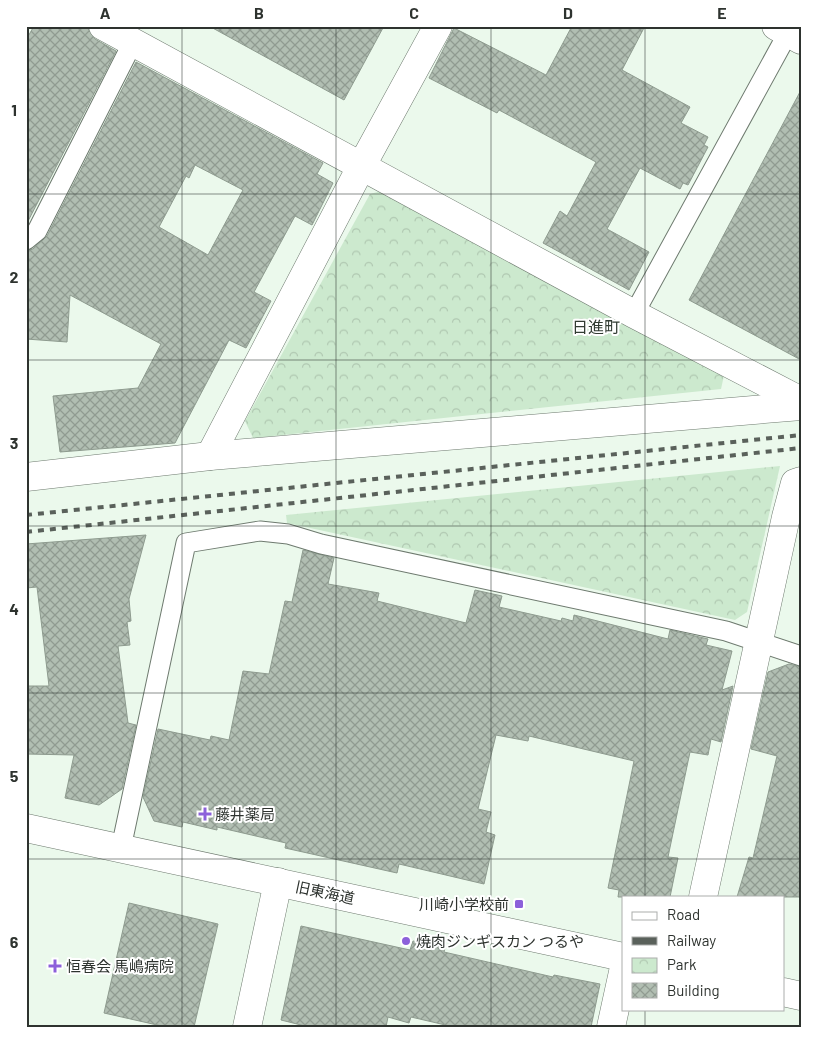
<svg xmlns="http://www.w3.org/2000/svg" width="827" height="1053" viewBox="0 0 827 1053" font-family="Barlow,'Noto Sans JP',sans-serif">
<defs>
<pattern id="park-crowns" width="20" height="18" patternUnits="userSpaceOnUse" patternTransform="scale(1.25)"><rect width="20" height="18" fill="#cce9ce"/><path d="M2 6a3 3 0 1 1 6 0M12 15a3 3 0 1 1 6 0" fill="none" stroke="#b0c8b1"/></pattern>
<pattern id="building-cross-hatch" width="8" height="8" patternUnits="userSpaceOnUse" patternTransform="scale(1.25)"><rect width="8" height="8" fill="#b1beb2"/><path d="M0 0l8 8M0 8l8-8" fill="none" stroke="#909b91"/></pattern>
</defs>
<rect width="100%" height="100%" fill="#ebf9ec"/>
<!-- park -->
<g fill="url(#park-crowns)">
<polygon points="385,190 725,371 721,389 253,438 245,421 370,194"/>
<polygon points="780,466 747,612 735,620 287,523 286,515"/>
</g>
<!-- building -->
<g fill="url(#building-cross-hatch)" stroke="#8e9b8f" fill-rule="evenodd">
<polygon points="34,26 86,26 95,39 116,51 26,225 26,40"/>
<polygon points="209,26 384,26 344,100"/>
<polygon points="572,26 645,26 622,70 690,107 681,123 708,137 704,145 708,147 688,185 683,183 680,189 640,168 607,229 649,252 629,290 543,243 560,211 567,216 596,162 499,110 497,113 429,78 454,28 546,75"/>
<path d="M136,62L323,163L317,174L333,183L312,225L295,216L254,292L271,301L246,348L229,340L175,443L60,452L53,396L138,388L161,344L70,295L67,342L26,339V251L33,249L47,236ZM195,165L243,190L208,255L159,227L186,176L189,178Z"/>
<polygon points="801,90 801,360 689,300"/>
<polygon points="146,535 129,599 131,621 127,622 130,645 118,646 128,723 136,725 122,789 99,805 65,798 74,755 26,754 26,686 49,686 37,587 26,588 26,544"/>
<polygon points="303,550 334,558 328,584 379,593 377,601 466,623 475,590 502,596 499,607 561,621 562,618 573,621 574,615 668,639 670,630 708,639 706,645 732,651 722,690 733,686 721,742 711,739 708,755 690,752 668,857 678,858 670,897 618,897 619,890 608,888 634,761 529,736 528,741 496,735 478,809 491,812 486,832 495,835 484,884 399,864 397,873 285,848 286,843 217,827 217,830 183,822 182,827 154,821 143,797 158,729 210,740 211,736 229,740 243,671 269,674 285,601 292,602"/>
<polygon points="789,664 801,667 801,897 737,897 749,857 753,858 777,756 751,749 768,672"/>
<polygon points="129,903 218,924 194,1027 166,1027 104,1013"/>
<polygon points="301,926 410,950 413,941 445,948 444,952 553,977 554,975 600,984 591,1027 454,1027 411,1017 409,1023 388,1017 386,1027 309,1027 281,1020"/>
</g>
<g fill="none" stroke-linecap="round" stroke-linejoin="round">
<!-- lane casing -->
<g stroke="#6e7a6f" stroke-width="21">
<g id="lane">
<polyline points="26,240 37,231 133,42"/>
<polyline points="634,314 788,33"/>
<polyline points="121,848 186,543 260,531 288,534 321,544 726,631 801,656"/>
</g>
</g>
<!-- street casing -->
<g stroke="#6e7a6f" stroke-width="29">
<g id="street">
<polyline points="103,26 634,314 801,401"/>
<polyline points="776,26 801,40"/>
<polyline points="210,456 361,167 438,26"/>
<polyline points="26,477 210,456 801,406"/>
<polyline points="703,897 786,517 795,483 801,481"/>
<polyline points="247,1027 278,882"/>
<polyline points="611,1027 623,972"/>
</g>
</g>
<!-- secondary casing -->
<g stroke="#6e7a6f" stroke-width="29">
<g id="secondary">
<polyline points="26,828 623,957"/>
<polyline points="783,992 801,996"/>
</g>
</g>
<!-- lane -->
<use href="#lane" stroke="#fff" stroke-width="19"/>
<!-- street -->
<use href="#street" stroke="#fff" stroke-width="28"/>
<!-- secondary -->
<use href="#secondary" stroke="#fff" stroke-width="28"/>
<!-- rail -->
<g stroke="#5a615b" stroke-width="4" stroke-dasharray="6 6" stroke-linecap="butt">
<polyline points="26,515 801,435"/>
<polyline points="26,532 801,448"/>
</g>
</g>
<!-- grid -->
<path fill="none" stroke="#2e332f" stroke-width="1" stroke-opacity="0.55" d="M182,26V1027M336,26V1027M491,26V1027M645,26V897M26,194H801M26,360H801M26,526H801M26,693H801M26,859H801M645,1009V1027"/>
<!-- markers -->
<g fill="#8c60da" stroke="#fff" stroke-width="2">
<path d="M202.5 806.5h5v5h5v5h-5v5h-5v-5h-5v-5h5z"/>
<rect x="514" y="899" width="10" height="10" rx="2.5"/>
<circle cx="406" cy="941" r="5"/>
<path d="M52.5 958.5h5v5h5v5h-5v5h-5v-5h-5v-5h5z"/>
</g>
<g text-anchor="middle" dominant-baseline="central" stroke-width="4" stroke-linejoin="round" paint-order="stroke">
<!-- poi labels -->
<g font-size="15" fill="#2e332f" stroke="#fff" text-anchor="start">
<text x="215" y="814">藤井薬局</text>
<text x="509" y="904" text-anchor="end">川崎小学校前</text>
<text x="416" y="941">焼肉ジンギスカン つるや</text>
<text x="66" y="966">恒春会 馬嶋病院</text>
</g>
<!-- street labels -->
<g font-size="15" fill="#2e332f" stroke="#fff">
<text transform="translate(325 892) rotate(12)">旧東海道</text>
</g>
<!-- neighbourhood labels -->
<g font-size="16" fill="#323c33" stroke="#fff">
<text x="596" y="326">日進町</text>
</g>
</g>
<!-- border -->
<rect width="827" height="1053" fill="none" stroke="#ffffff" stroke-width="55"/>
<!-- legend -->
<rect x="622" y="896" width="162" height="115" fill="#ffffff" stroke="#abadac"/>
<rect x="632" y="912" width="25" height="8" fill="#ffffff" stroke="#abadac"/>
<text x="667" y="920" font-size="15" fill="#2e332f">Road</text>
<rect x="632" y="937" width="25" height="8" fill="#5a615b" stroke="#abadac"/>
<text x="667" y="946" font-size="15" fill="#2e332f">Railway</text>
<rect x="632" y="958" width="25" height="15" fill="url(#park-crowns)" stroke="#abadac"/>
<text x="667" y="970" font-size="15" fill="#2e332f">Park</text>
<rect x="632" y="983" width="25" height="15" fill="url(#building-cross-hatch)" stroke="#abadac"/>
<text x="667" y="996" font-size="15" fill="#2e332f">Building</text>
<rect x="28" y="28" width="772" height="998" fill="none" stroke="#2e332f" stroke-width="2"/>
<g font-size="16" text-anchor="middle" font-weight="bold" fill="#2e332f">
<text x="105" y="19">A</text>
<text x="259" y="19">B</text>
<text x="414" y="19">C</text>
<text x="568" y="19">D</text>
<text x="722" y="19">E</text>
<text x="14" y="116">1</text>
<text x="14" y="283">2</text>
<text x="14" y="449">3</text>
<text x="14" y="615">4</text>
<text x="14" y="782">5</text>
<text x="14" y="948">6</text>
</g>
</svg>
